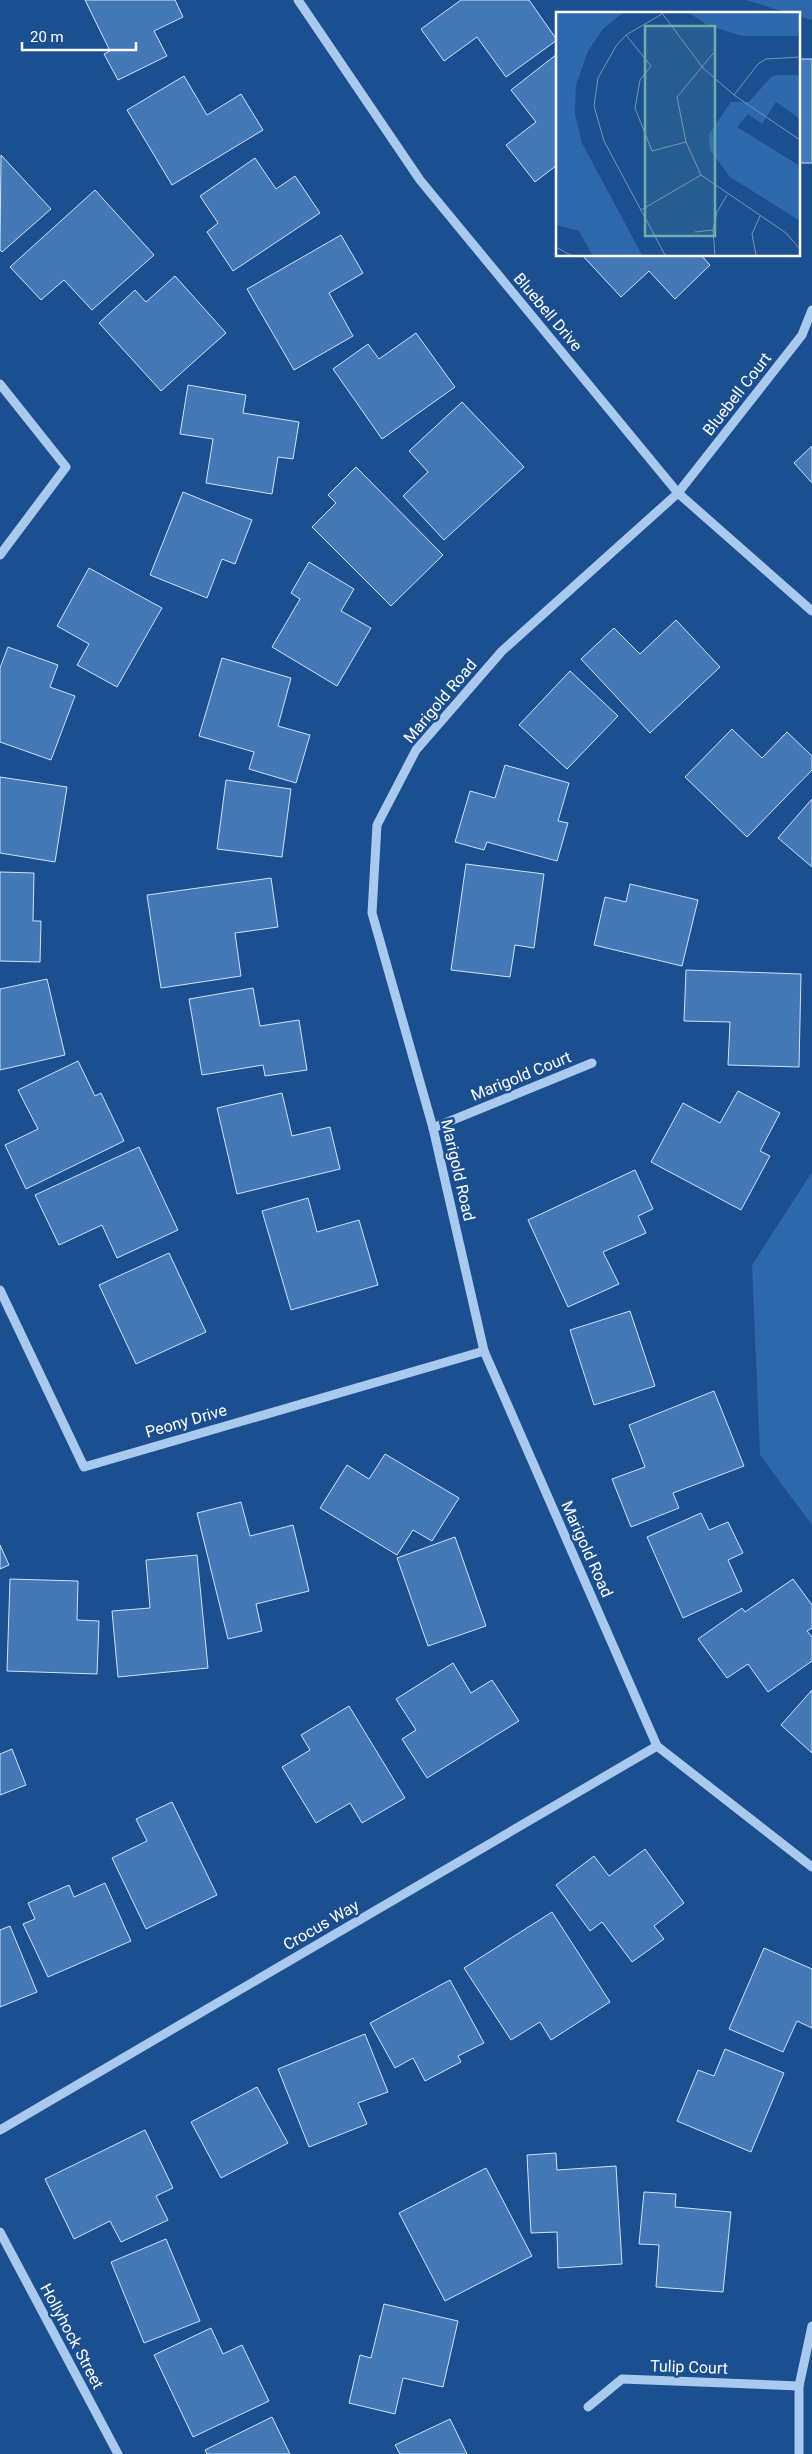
<svg xmlns="http://www.w3.org/2000/svg" width="812" height="2454" viewBox="0 0 812 2454" font-family="Roboto,sans-serif">
<rect width="100%" height="100%" fill="#1b4f8f"/>
<!-- green -->
<g fill="#2e69ad">
<polygon points="746,0 812,0 812,20 798,16 798,14 791,14"/>
<polygon points="812,1172 812,1525 760,1455 752,1265"/>
</g>
<!-- building -->
<g fill="#4478b7" stroke="#cfe3fa">
<polygon points="85,0 175,0 183,17 154,31 167,56 118,80 104,54 110,51"/>
<polygon points="461,0 529,0 557,40 506,77 477,37 444,61 421,29"/>
<polygon points="557,54 557,165 535,182 506,145 536,122 511,90"/>
<rect x="798" y="59" width="14" height="104"/>
<polygon points="184,76 207,115 241,94 263,130 172,185 127,110"/>
<polygon points="1,155 51,209 2,252 0,250"/>
<polygon points="255,158 276,189 295,176 320,213 233,271 207,232 218,223 200,196"/>
<polygon points="95,190 154,255 92,310 64,280 41,300 10,267"/>
<polygon points="341,235 363,273 329,293 353,336 294,370 247,289"/>
<polygon points="582,255 701,255 710,265 675,299 649,271 621,297"/>
<polygon points="175,276 226,333 161,391 99,323 135,290 146,302"/>
<polygon points="416,333 455,387 382,439 333,369 368,344 379,359"/>
<polygon points="188,385 246,395 243,413 299,422 293,459 278,457 272,494 206,483 213,439 180,434"/>
<polygon points="462,402 524,467 444,540 403,496 428,472 409,451"/>
<polygon points="812,446 812,483 794,463"/>
<polygon points="356,467 443,555 391,606 312,527 336,503 328,495"/>
<polygon points="183,492 252,520 235,564 222,559 207,598 150,575"/>
<polygon points="309,562 354,589 341,611 371,628 337,686 272,647 300,599 291,593"/>
<polygon points="89,568 162,608 117,687 77,665 89,644 57,626"/>
<polygon points="676,620 720,667 650,733 581,659 614,628 640,654"/>
<polygon points="8,647 58,665 50,687 75,696 51,760 0,742 0,668"/>
<polygon points="222,658 291,678 278,726 310,735 296,783 249,769 254,752 199,736"/>
<polygon points="570,671 618,716 567,769 519,725"/>
<polygon points="732,729 762,758 787,732 812,756 812,770 747,837 685,777"/>
<polygon points="505,765 569,783 558,821 568,823 557,861 487,842 484,850 455,842 470,791 495,798"/>
<polygon points="0,777 67,787 55,862 0,853"/>
<polygon points="226,780 291,789 282,857 217,849"/>
<polygon points="812,799 812,867 778,838"/>
<polygon points="466,864 544,874 534,948 515,945 510,977 451,970"/>
<polygon points="0,872 34,873 33,921 41,921 40,962 0,961"/>
<polygon points="271,878 278,927 235,933 241,976 161,988 147,895"/>
<polygon points="630,884 698,900 682,966 594,945 605,897 626,902"/>
<polygon points="686,970 801,974 799,1067 728,1065 730,1022 684,1021"/>
<polygon points="47,979 65,1055 0,1070 0,989"/>
<polygon points="253,988 260,1026 299,1020 307,1070 265,1076 263,1065 202,1075 189,999"/>
<polygon points="78,1061 95,1096 101,1093 124,1141 26,1189 5,1145 38,1129 18,1090"/>
<polygon points="738,1091 780,1113 760,1151 770,1156 741,1210 651,1162 683,1103 720,1123"/>
<polygon points="282,1093 292,1136 330,1127 340,1169 237,1194 217,1108"/>
<polygon points="139,1147 178,1230 117,1258 102,1225 59,1245 35,1195"/>
<polygon points="635,1170 653,1209 638,1216 646,1233 603,1252 619,1284 568,1307 528,1220"/>
<polygon points="308,1198 317,1232 359,1220 378,1285 291,1310 262,1211"/>
<polygon points="169,1253 206,1332 136,1364 99,1285"/>
<polygon points="630,1311 655,1386 594,1405 570,1330"/>
<polygon points="714,1391 744,1466 673,1493 679,1508 631,1527 612,1479 645,1467 629,1425"/>
<polygon points="385,1454 459,1498 432,1541 413,1530 397,1555 320,1508 347,1465 369,1479"/>
<polygon points="241,1502 250,1536 293,1525 309,1591 256,1604 262,1631 228,1639 197,1513"/>
<polygon points="701,1513 709,1530 728,1522 743,1553 728,1560 742,1591 683,1618 647,1537"/>
<polygon points="455,1537 486,1626 428,1646 397,1558"/>
<polygon points="0,1545 9,1565 0,1569"/>
<polygon points="197,1555 208,1668 118,1677 112,1611 150,1608 146,1560"/>
<polygon points="10,1579 78,1581 77,1620 99,1621 97,1674 7,1671"/>
<polygon points="793,1579 812,1605 812,1628 807,1631 812,1637 812,1661 768,1692 748,1664 727,1678 698,1639 742,1608 745,1612"/>
<polygon points="453,1663 471,1693 492,1680 519,1721 427,1778 402,1739 416,1730 396,1699"/>
<polygon points="812,1690 812,1753 781,1725"/>
<polygon points="349,1706 405,1798 362,1823 350,1803 316,1823 282,1767 310,1750 301,1735"/>
<polygon points="12,1749 26,1785 0,1795 0,1754"/>
<polygon points="172,1802 217,1895 146,1929 112,1858 147,1841 136,1819"/>
<polygon points="645,1849 684,1903 654,1926 664,1939 632,1962 602,1922 590,1931 556,1885 594,1856 609,1876"/>
<polygon points="105,1883 131,1941 48,1977 23,1924 35,1919 28,1903 69,1885 74,1897"/>
<polygon points="552,1912 610,2002 551,2040 540,2022 511,2040 464,1968"/>
<polygon points="10,1926 37,1992 0,2007 0,1930"/>
<polygon points="764,1948 812,1969 812,2028 797,2021 783,2052 729,2029"/>
<polygon points="450,1980 484,2043 458,2056 461,2062 425,2081 413,2058 395,2068 370,2023"/>
<polygon points="365,2034 388,2092 358,2103 367,2124 309,2147 278,2069"/>
<polygon points="725,2049 784,2073 751,2152 677,2121 698,2070 714,2076"/>
<polygon points="257,2087 288,2143 221,2178 191,2122"/>
<polygon points="145,2130 173,2188 156,2196 168,2220 121,2242 110,2221 74,2239 45,2179"/>
<polygon points="556,2153 557,2170 616,2166 622,2264 558,2268 557,2232 531,2233 527,2155"/>
<polygon points="486,2168 532,2256 445,2301 399,2213"/>
<polygon points="644,2192 676,2194 675,2207 731,2212 723,2292 656,2287 659,2245 639,2244"/>
<polygon points="166,2239 200,2321 144,2343 111,2262"/>
<polygon points="384,2304 458,2321 443,2387 403,2378 395,2414 349,2403 360,2355 371,2358"/>
<polygon points="211,2328 223,2354 242,2345 269,2401 193,2437 154,2355"/>
<polygon points="272,2417 290,2454 207,2454 205,2450"/>
<polygon points="450,2419 467,2454 400,2454 395,2445"/>
</g>
<g fill="none" stroke-linecap="round" stroke-linejoin="round">
<!-- minor -->
<g stroke="#a9c9ee" stroke-width="9">
<polyline points="298,0 420,180 678,493 812,611"/>
<polyline points="812,310 802,335 678,493 502,651 416,750 377,825 372,913 433,1128 484,1351 657,1746 812,1867"/>
<polyline points="0,384 66,467 0,555"/>
<polyline points="433,1128 592,1063"/>
<polyline points="0,1290 84,1467 484,1351"/>
<polyline points="0,2130 657,1746"/>
<polyline points="0,2232 118,2454"/>
<polyline points="588,2407 622,2379 799,2386"/>
<polyline points="799,2454 799,2386 812,2326"/>
</g>
</g>
<g text-anchor="middle" dominant-baseline="central" stroke-width="5" stroke-linejoin="round" paint-order="stroke">
<!-- street labels -->
<g font-size="16" fill="#fff" stroke="#1b4f8f">
<text transform="translate(548 312) rotate(50)">Bluebell Drive</text>
<text transform="translate(737 394) rotate(-52)">Bluebell Court</text>
<text transform="translate(440 701) rotate(-50)">Marigold Road</text>
<text transform="translate(521 1076) rotate(-22)">Marigold Court</text>
<text transform="translate(458 1170) rotate(77)">Marigold Road</text>
<text transform="translate(186 1421) rotate(-16)">Peony Drive</text>
<text transform="translate(587 1549) rotate(66)">Marigold Road</text>
<text transform="translate(321 1925) rotate(-30)">Crocus Way</text>
<text transform="translate(72 2336) rotate(62)">Hollyhock Street</text>
<text transform="translate(689 2367) rotate(2)">Tulip Court</text>
</g>
</g>
<!-- overview -->
<g transform="translate(556 12)">
<rect width="244" height="244" fill="#1b4f8f"/>
<path d="M0,0H68L47,17L32,39L20,73L19,102L26,131L86,243H36L23,219L0,213ZM132,0H244V24H186L151,13ZM221,63H244V107L220,90L206,112L192,102L181,115L244,154V209L174,165L154,138L153,122L175,90H193L215,65Z" fill="#2e69ad"/>
<path fill="none" stroke="#7695bc" stroke-width="1" d="M106,1L147,56L178,83L244,128M106,2L70,23L60,34L42,66L38,94L48,129L109,243M70,23L95,54L84,68L79,96L96,139L130,130M160,38L121,85L130,130L145,163L230,221L244,237M178,83L202,52L210,47L244,45M85,198L145,163M139,220L157,218M0,235L14,243M159,243L157,218L161,200L171,183M200,243L196,222L204,204"/>
<path fill="#6fada8" fill-opacity="0.15" stroke="#6fada8" stroke-width="2.5" d="M89,14H159V224H89Z"/>
<rect width="244" height="244" fill="none" stroke="#fff" stroke-width="2.5"/>
</g>
<!-- scale -->
<path d="M22 42v8h114v-8" fill="none" stroke="#ffffff" stroke-width="2.5"/>
<text x="30" y="42" font-size="15" fill="#ffffff" stroke="#1b4f8f" stroke-width="4" paint-order="stroke">20 m</text>
</svg>
